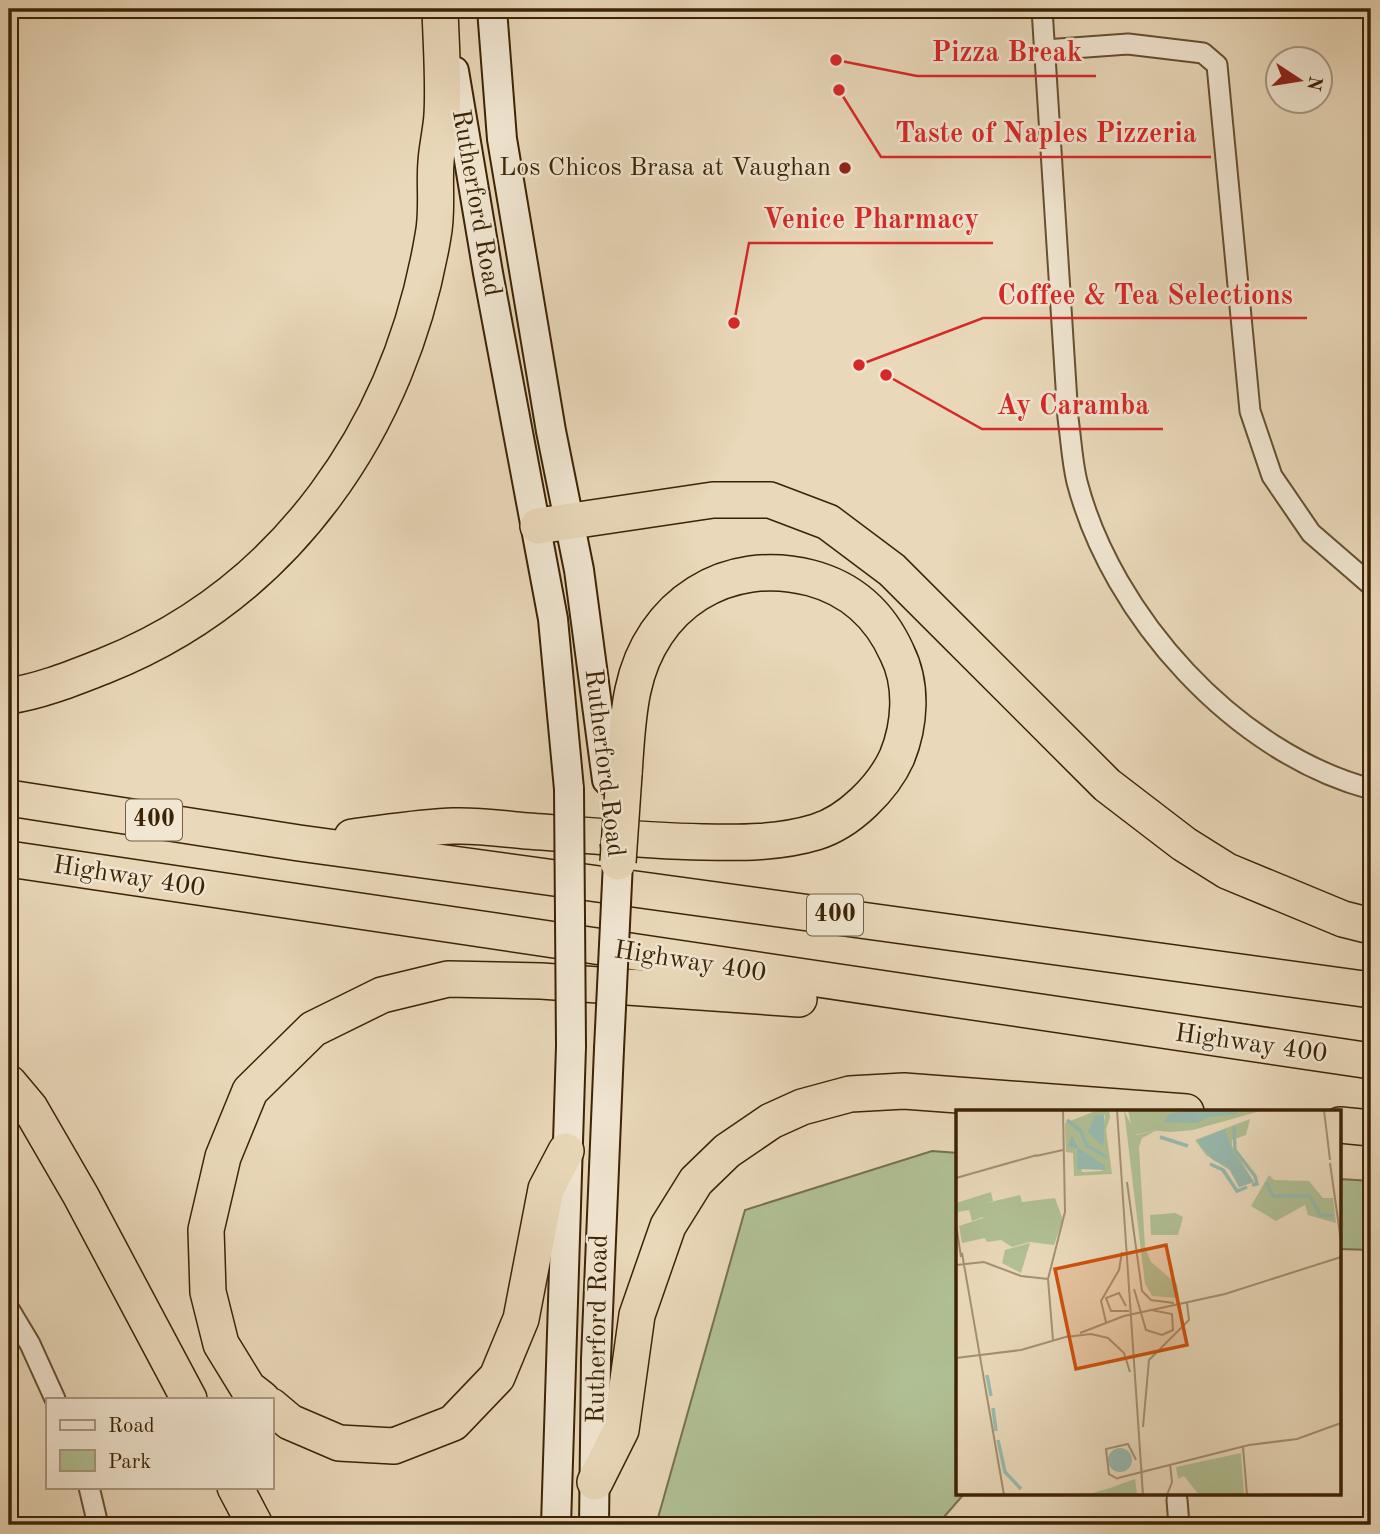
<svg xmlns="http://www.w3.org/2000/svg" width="1380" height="1534" viewBox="0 0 1380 1534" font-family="'Old Standard TT',serif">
<rect width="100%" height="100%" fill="#e9d8b9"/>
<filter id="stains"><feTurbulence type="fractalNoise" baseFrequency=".00286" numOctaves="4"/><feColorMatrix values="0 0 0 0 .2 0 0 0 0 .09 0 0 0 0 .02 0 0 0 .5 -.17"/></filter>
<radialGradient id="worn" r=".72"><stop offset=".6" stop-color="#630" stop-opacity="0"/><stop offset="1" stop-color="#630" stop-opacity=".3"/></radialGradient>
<!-- green -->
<g fill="#b0c094" stroke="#76724c" stroke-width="2">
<polygon points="932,1151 958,1153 958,1494 964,1494 937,1525 656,1525 745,1210"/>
<polygon points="1340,1179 1371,1181 1371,1250 1340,1249"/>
</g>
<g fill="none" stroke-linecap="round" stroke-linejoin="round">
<!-- minor casing -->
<g stroke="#675031" stroke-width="23">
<g id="minor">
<path d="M1042,9L1068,418C1071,439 1072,461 1077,482C1112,616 1235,753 1371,789"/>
<polyline points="1045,50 1128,44 1203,53 1217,65 1250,411 1272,476 1311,533 1371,585"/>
<polyline points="9,1309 30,1344 55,1399"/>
<polyline points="89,1487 98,1525"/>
<polyline points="1177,1500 1179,1525"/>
</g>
</g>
<!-- secondary casing -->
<g stroke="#3c2304" stroke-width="32">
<g id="secondary">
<polyline points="492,9 502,139 551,431 579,570 607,780"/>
<polyline points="454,71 488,273 553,619 569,789"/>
<polyline points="556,1525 571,1046"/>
<polyline points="594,1525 596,1359 609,1049"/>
</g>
</g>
<!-- motorway casing -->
<g stroke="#3c2304" stroke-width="38">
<g id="motorway">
<polyline points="538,526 713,500 770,500 828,522 892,570 1107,785 1184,844 1227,871 1343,919 1371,926"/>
<path d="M9,696C42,691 73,678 104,666C287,593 401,427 433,236C438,212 434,186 436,162C437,146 441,131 442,115C444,80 441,44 440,9"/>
<polyline points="9,798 299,843 1371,990"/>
<path d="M352,837C385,833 420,827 454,826C478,825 503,829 527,831C586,835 644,841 703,842C740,843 780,843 816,832C849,822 883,788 897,757C910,725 913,685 897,653C880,615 852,589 811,578C727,556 651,604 633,690C627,717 626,747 624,774"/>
<polyline points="9,859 1371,1061"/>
<polyline points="9,1083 30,1108 81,1196 189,1399"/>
<polyline points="1340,1125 1371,1128"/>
<polyline points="262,1399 248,1388 221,1344 208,1292 206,1230 223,1157 250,1091 313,1029 382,995 448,979 541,981 799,999"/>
<polyline points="271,1406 290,1422 339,1443 394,1446 453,1423 497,1377 521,1319 546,1189 566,1151"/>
<polyline points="595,1482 621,1430 637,1315 668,1226 696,1181 727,1151 771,1121 802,1107 850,1094 904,1091 1186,1112"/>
<polyline points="235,1487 255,1525"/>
</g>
</g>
<!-- minor -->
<use href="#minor" stroke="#f1e6d2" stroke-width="19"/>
<!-- secondary -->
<use href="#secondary" stroke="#f1e6d2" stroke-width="28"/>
<!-- motorway -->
<use href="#motorway" stroke="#e9d8b9" stroke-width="35"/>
<!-- secondary-bridge casing -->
<g stroke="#3c2304" stroke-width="32" stroke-linecap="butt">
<g id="secondary-bridge">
<polyline points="569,789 571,1046"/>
<polyline points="609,1049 618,862 615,842"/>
</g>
</g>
<!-- motorway-bridge casing -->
<g stroke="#3c2304" stroke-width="38" stroke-linecap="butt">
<polyline id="motorway-bridge" points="618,862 624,774"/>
</g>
<!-- secondary-bridge -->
<use href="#secondary-bridge" stroke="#f1e6d2" stroke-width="28"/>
<!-- motorway-bridge -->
<use href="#motorway-bridge" stroke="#e9d8b9" stroke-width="35"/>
</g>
<!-- markers -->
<circle fill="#8f2418" stroke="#f1e6d2" stroke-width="2.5" cx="845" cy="168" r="7"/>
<g text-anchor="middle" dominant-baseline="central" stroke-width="5" stroke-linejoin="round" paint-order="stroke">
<!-- shield labels -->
<g fill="#f1e6d2" stroke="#725e42" stroke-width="2">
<rect x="126" y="799.5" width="56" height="41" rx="5"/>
<rect x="807" y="894.5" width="56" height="41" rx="5"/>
</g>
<g font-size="24" font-weight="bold" fill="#3c2304">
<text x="154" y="820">400</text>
<text x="835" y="915">400</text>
</g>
<!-- poi labels -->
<g font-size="26" fill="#3c2304" stroke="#f1e6d2" text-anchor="end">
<text x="831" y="168">Los Chicos Brasa at Vaughan</text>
</g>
<!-- street labels -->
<g font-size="26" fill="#3c2304" stroke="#f1e6d2">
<text transform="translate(476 203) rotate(80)">Rutherford Road</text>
<text transform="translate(604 763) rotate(83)">Rutherford Road</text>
<text transform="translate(129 877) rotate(9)">Highway 400</text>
<text transform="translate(690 962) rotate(9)">Highway 400</text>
<text transform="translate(1251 1044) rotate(8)">Highway 400</text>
<text transform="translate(598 1329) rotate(-89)">Rutherford Road</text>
</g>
</g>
<!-- overview -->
<g transform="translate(956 1110)">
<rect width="385" height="385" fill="#e9d8b9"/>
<path d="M168,0L180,25L201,20L186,28L183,37L189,137L195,152L221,174L223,188L196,186L189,174ZM173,0H308L237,20L214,22L184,19ZM294,9L290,25L276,30V36L298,72L283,77L275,61L250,45L239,30ZM313,65L318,70L353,71L367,88H377L380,113L352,105L349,95L320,111L295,96ZM35,82L37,91L27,94V107L16,111L13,100L2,102L0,93ZM219,103L227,107L222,125H195L194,105ZM74,133L65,163L46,153L49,140ZM285,343L288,385H243L228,366L222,369L220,357ZM179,369L181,385H130L154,378Z" fill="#b0c094"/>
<path d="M142,0H153L154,7L150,20L156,64L118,66L117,43L110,42L109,13ZM149,5L147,21L148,33L133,22L137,8ZM116,25L123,38L147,61L126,62L120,37L114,36ZM172,0H197L201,20L177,25ZM64,85L66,92L99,88L107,110L98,135L74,132L56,137L45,130L31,132L29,128L6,133L3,116L27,108L26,94Z" fill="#b0c094" fill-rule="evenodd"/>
<path d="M233,0H278L282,4L252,7L241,13L208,12L213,4ZM148,4V33L145,35L132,22L138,6ZM269,19L277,42L298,72L283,77L272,57L257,50L243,34L242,30ZM116,25L123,38L149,56V60L121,59V39L112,36ZM152 350a12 12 0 1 1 24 0a12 12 0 1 1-24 0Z" fill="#97bab0"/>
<path fill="none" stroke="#97bab0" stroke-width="3.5" d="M111,10L125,21L131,36L151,47M278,16L279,40L299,66L301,74L296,75M204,27L232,36M254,54L267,60L281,81L291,77M310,72L317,86H354L364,105L377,106M31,265L35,286M37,298L40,321M42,330L49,362L65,379"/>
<path fill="none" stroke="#a49071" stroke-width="2" d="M161,0L187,385M368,0L374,50M80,46L107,40M374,53L385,131M0,68L81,45M171,72L186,181L195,190L218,193M0,114L5,147M6,143L48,385M0,155L28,152L65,166L92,169M178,179L190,220L206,225L217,220L216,204L195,200M170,196L163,183L150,188L155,201H173M150,212L145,191L163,160L166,142M124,223L168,206L269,184L385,147M110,227L135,224L152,228L168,243L174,262M97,230L92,169L109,102L107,0M0,248L65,240L113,226M187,317L193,250L233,210L231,193M287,337L291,385M162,368L293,335L341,329L385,313M162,369L153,364L150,339L172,334L180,350M211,385L216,372L214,354"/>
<path fill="#ce510b" fill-opacity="0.15" stroke="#ce510b" stroke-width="3.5" d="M210,135L231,235L120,259L99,159Z"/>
<rect width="385" height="385" fill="none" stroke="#3c2304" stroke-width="3.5"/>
</g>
<!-- callouts -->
<path fill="none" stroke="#d62828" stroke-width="2.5" d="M836 60L917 76H1096M839 90L881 157H1211M734 323L749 243H993M859 365L983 318H1307M886 375L982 429H1163"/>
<g fill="#d62828" stroke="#f1e6d2" stroke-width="2.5">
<circle cx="836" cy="60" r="7"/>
<circle cx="839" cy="90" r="7"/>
<circle cx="734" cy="323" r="7"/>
<circle cx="859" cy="365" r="7"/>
<circle cx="886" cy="375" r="7"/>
</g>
<g font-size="28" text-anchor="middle" font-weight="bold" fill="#d62828" stroke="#f1e6d2" stroke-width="5" stroke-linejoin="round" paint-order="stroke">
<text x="1007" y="61">Pizza Break</text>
<text x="1046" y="142">Taste of Naples Pizzeria</text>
<text x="871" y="228">Venice Pharmacy</text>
<text x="1145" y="304">Coffee &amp; Tea Selections</text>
<text x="1073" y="414">Ay Caramba</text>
</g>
<!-- margin -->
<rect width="1380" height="1534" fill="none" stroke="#e9d8b9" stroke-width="35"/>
<rect x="10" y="10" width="1359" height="1513" fill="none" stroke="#3c2304" stroke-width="3.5"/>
<rect x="18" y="18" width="1345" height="1499" fill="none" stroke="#3c2304" stroke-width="2"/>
<!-- legend -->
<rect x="46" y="1398" width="228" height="91" fill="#f1e6d2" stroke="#a99880" stroke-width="2"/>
<rect x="60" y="1420" width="35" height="10" fill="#f1e6d2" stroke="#a99880" stroke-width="2"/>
<text x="108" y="1432" font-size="21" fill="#3c2304">Road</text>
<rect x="60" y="1450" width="35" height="21" fill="#b0c094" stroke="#a99880" stroke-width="2"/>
<text x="108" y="1468" font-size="21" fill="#3c2304">Park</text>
<!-- north arrow -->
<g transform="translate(1299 80) rotate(102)"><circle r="33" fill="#f1e6d2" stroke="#a99880" stroke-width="2"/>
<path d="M0-5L12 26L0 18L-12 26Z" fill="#8f2418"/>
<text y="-10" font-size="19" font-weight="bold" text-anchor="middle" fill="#3c2304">N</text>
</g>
<rect width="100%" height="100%" filter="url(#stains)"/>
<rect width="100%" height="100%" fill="url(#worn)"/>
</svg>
